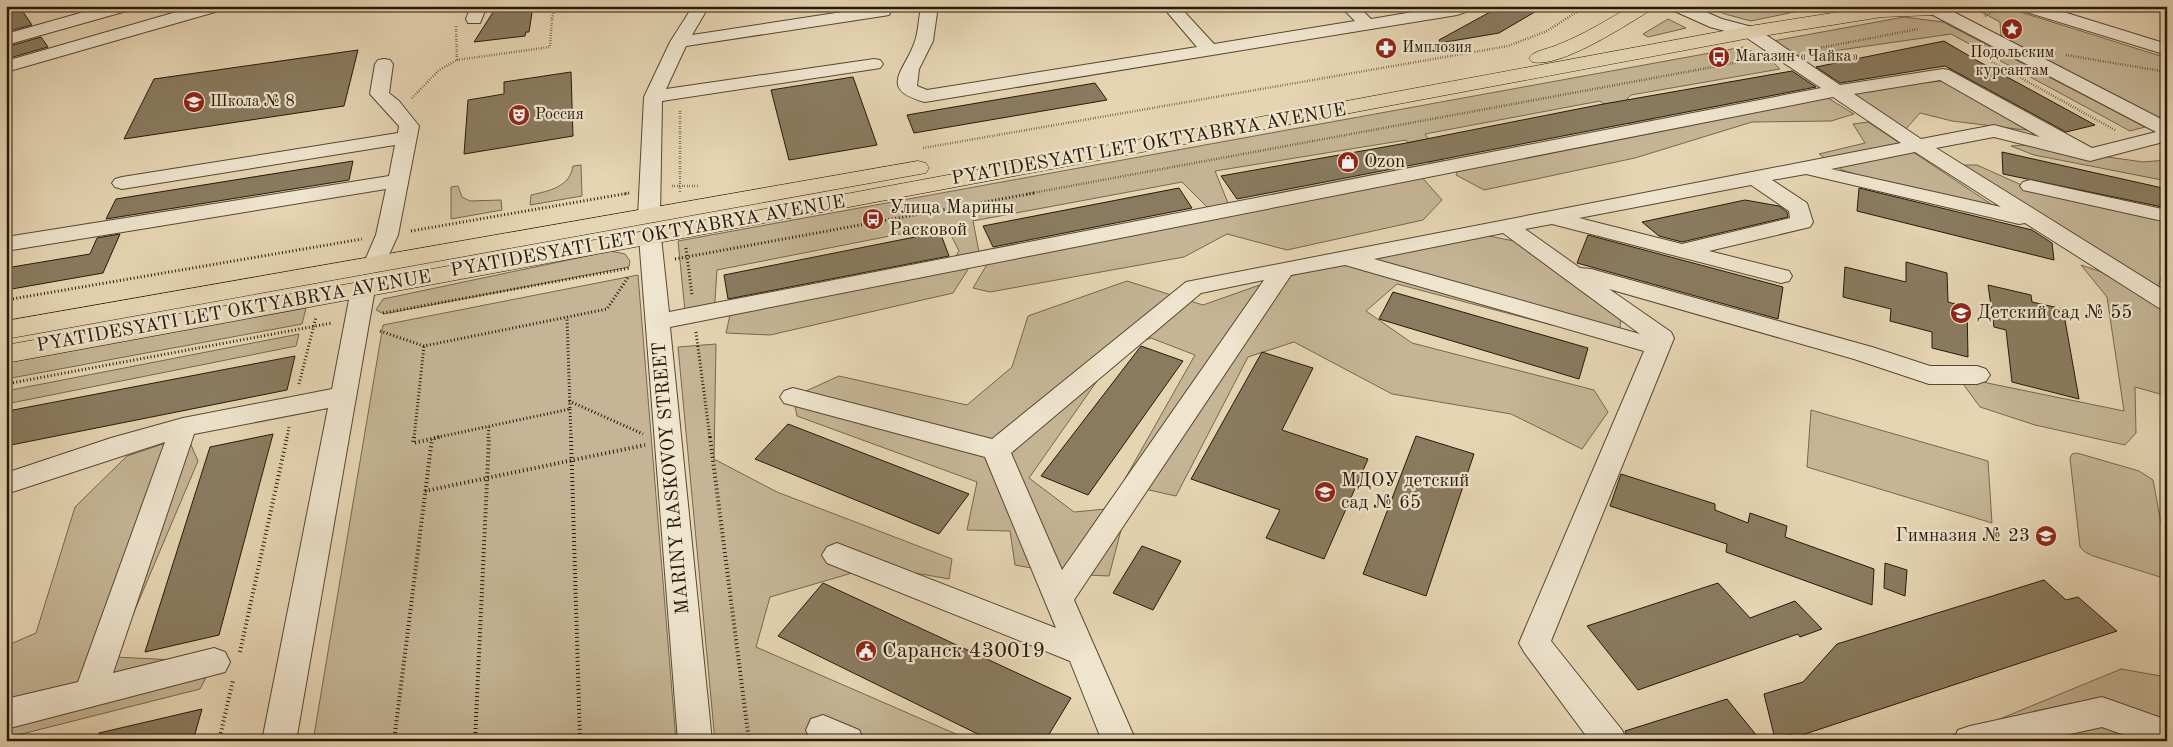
<svg xmlns="http://www.w3.org/2000/svg" width="2173" height="747" viewBox="0 0 2173 747" font-family="'Old Standard TT',serif">
<rect width="100%" height="100%" fill="#e6d5b3"/>
<filter id="stains"><feTurbulence type="fractalNoise" baseFrequency=".004" numOctaves="4"/><feColorMatrix values="0 0 0 0 .2 0 0 0 0 .09 0 0 0 0 .02 0 0 0 .5 -.17"/></filter>
<radialGradient id="worn" r=".72"><stop offset=".6" stop-color="#630" stop-opacity="0"/><stop offset="1" stop-color="#630" stop-opacity=".3"/></radialGradient>
<!-- green -->
<g fill="#c5b596" stroke="#76674e">
<polygon points="1707,6 1823,6 1751,21 1725,14"/>
<polygon points="1970,6 2001,6 2167,58 2167,124 2001,36 2000,22"/>
<polygon points="1904,17 1943,22 2145,127 2130,131 1951,34 1798,56 1773,41"/>
<polygon points="1668,19 1686,28 1648,37 1643,34"/>
<polygon points="1743,47 1771,60 1780,69 1631,95 1627,99 1659,125 1823,95 1854,114 1831,121 1752,122 1635,158 1484,190 1456,175 1459,167 1637,129 1600,101 1425,134 1445,163 1431,164 1406,140 1215,171 1228,203 1420,175 1442,200 1423,220 1287,250 1227,234 1184,257 990,292 973,288 992,256 1212,212 1182,182 973,221 979,252 953,293 770,335 726,333 730,315 951,264 959,251 946,225 717,270 714,316 686,321 678,241"/>
<polygon points="1953,80 2033,131 1952,121 1920,113 1905,130 1846,94 1897,85"/>
<polygon points="1868,122 1994,206 1912,192 1842,170 1819,154 1865,143 1853,124"/>
<polygon points="2024,145 2143,162 2167,160 2167,181 2034,155 2011,146"/>
<path d="M581,165L582,196L530,205L531,195C549,191 570,187 573,166Z"/>
<polygon points="1961,165 1977,165 2035,191 2167,219 2167,252 2158,289 2073,233"/>
<polygon points="458,186 462,197 470,201 501,200 502,210 451,219 451,187"/>
<polygon points="1484,235 1539,246 1621,314 1619,339 1552,325 1397,284 1366,311 1412,343 1594,390 1608,412 1582,449 1511,414 1392,394 1294,342 1248,357 1176,496 1122,484 1195,355 1151,338 1118,351 1029,478 1074,512 1127,507 1109,576 1064,574 1015,565 1010,531 967,530 977,482 797,416 793,397 839,376 967,405 1012,367 1028,316 1127,281 1203,305 1271,281 1381,253"/>
<polygon points="611,251 625,254 630,261 629,267 384,314 376,310 383,299"/>
<polygon points="2081,265 2119,278 2167,308 2167,396 2135,387 2136,433 2125,445 2035,425 1980,407 1958,377 2124,411 2107,297"/>
<polygon points="638,275 676,741 313,741 383,325"/>
<polygon points="306,308 302,324 6,379 6,363"/>
<polygon points="299,334 296,346 6,404 6,391"/>
<polygon points="716,344 714,459 777,492 952,559 949,579 876,566 770,597 756,647 972,741 715,741 678,347"/>
<polygon points="1811,410 1988,461 1992,523 1807,467"/>
<polygon points="187,436 198,461 115,657 214,662 200,689 6,738 6,646 36,633 75,507 127,456"/>
<polygon points="2077,453 2139,471 2153,480 2167,556 2167,577 2160,577 2093,556 2085,552 2080,547 2070,458 2072,454"/>
<polygon points="2121,669 2167,677 2167,741 2127,731 2123,741 1934,741 1990,723"/>
</g>
<!-- building -->
<g fill="#8a7b60" stroke="#261907">
<polygon points="6,6 19,6 32,25 6,32"/>
<polygon points="497,6 533,6 529,32 526,32 525,36 474,42"/>
<polygon points="1501,6 1545,6 1499,33 1440,43 1439,40"/>
<polygon points="41,37 48,47 6,59 6,47"/>
<polygon points="1944,41 1976,60 2095,125 2066,132 1945,66 1840,83 1816,67"/>
<polygon points="358,50 344,106 124,139 154,79"/>
<polygon points="1792,71 1816,87 1237,199 1221,176 1401,144 1598,105"/>
<polygon points="571,72 573,136 464,154 468,100 504,94 504,82"/>
<polygon points="853,77 877,145 789,160 771,90"/>
<polygon points="1095,83 1107,100 914,133 907,115"/>
<polygon points="2002,152 2167,189 2167,208 2003,174"/>
<polygon points="353,161 349,180 106,219 116,199"/>
<polygon points="1179,188 1192,208 993,247 983,226"/>
<polygon points="1859,188 2032,230 2052,243 2054,260 1857,211"/>
<polygon points="1745,200 1779,206 1787,212 1788,217 1682,242 1659,236 1642,222"/>
<polygon points="940,232 949,256 728,299 724,275"/>
<polygon points="120,234 103,273 6,290 6,268 90,254 97,238"/>
<polygon points="1588,235 1783,287 1778,319 1577,263"/>
<polygon points="1906,262 1947,273 1948,302 1967,307 1968,357 1932,348 1932,332 1890,321 1891,309 1843,297 1845,267 1906,282"/>
<polygon points="1988,285 2031,295 2032,302 2063,309 2079,399 2012,382 2006,330 1994,327"/>
<polygon points="1393,292 1588,348 1579,379 1379,319"/>
<polygon points="1141,346 1183,361 1088,495 1041,476"/>
<polygon points="1262,352 1313,368 1282,430 1368,459 1324,559 1266,538 1280,510 1191,479"/>
<polygon points="295,356 287,390 6,446 6,424 13,410"/>
<polygon points="788,424 969,494 939,534 755,459"/>
<polygon points="273,434 219,635 145,652 210,447"/>
<polygon points="1416,436 1474,454 1426,596 1363,574"/>
<polygon points="1621,474 1715,504 1715,510 1748,523 1750,513 1787,526 1785,537 1874,569 1872,605 1726,552 1727,544 1610,506"/>
<polygon points="1142,546 1181,561 1153,610 1113,593"/>
<polygon points="1885,563 1907,570 1905,596 1884,588"/>
<polygon points="2044,580 2066,600 2078,597 2117,631 1793,738 1791,734 1775,739 1764,694 1803,682 1837,644"/>
<polygon points="823,583 1071,698 1045,741 992,741 778,636"/>
<polygon points="1718,583 1750,618 1795,601 1822,629 1800,637 1798,634 1638,690 1587,626"/>
<polygon points="1727,699 1761,741 1629,741 1625,731"/>
<polygon points="202,709 193,741 100,741 99,733"/>
</g>
<g fill="none" stroke-linecap="round" stroke-linejoin="round">
<!-- minor casing -->
<g stroke="#564832" stroke-width="2">
<g id="minor">
<polygon points="105,6 132,6 130,10 6,45 6,34"/>
<polygon points="197,6 224,6 222,10 6,72 6,61"/>
<polygon points="471,6 487,6 480,23 468,23 466,19"/>
<polygon points="693,6 709,6 692,35 881,6 889,7 891,11 889,15 883,16 686,46 666,89 874,59 880,60 883,64 880,68 874,69 662,101 660,216 657,221 649,222 641,221 638,216 644,97 670,42"/>
<path d="M922,6H938L933,41L919,69L917,86L927,90L1197,47L1162,6H1179L1214,44L1355,21L1340,6H1358L1371,19L1449,6H1473L1471,10L1457,15L925,102C876,89 906,70 915,41C919,30 918,17 922,6Z"/>
<path d="M1670,6H1692L1722,19L1756,28L1840,85L1943,69L1949,70L2092,148L2156,132L1929,13L1927,9L1929,6H1942L2167,122V141L2090,161L1994,137L1936,148L2167,292V310L2159,308L2025,223L2019,224L1806,174L1772,180L1807,203L1813,222L1810,227L1709,251L1789,271L1792,276L1789,281L1781,283L1552,224L1525,229L1580,268L1591,269L1872,347L1930,366H1977L1986,369L1990,375L1986,381L1977,384H1929L1854,359L1609,289L1671,332L1674,338L1551,641L1622,730L1627,741H1590L1524,652L1519,643L1644,351L1345,265L1291,275L1074,600L1136,741H1102L1070,661L827,563L822,555L827,547L837,543L1056,628L985,457L784,403L780,397L784,391L793,388L992,439L1186,282L1901,143L1833,97L670,327L712,741H678L639,237L642,232L650,230L658,232L661,237L669,312L1821,88L1744,36L1710,27L1672,10ZM1940,80L2040,137L1994,125L1921,139L1854,94ZM1915,152L2001,207L1831,169ZM1751,185L1789,211L1790,218L1682,244L1579,218ZM1503,233L1640,334L1374,259ZM1264,280L1062,570L1011,453L1201,293Z"/>
<polygon points="2018,6 2044,6 2167,44 2167,55 2020,10"/>
<polygon points="384,59 390,60 393,64 389,93 399,101 419,126 398,235 382,270 374,272 366,270 363,265 376,235 386,189 6,251 6,237 389,176 395,145 122,189 115,187 112,183 115,179 122,177 398,133 399,126 370,94 375,64 378,60"/>
<polygon points="2030,180 2167,210 2167,222 2023,190 2020,186 2023,182"/>
<polygon points="363,282 371,284 375,289 296,741 262,741 328,408 194,434 113,673 214,648 225,652 230,662 225,672 6,729 6,699 78,682 165,442 6,494 6,473 111,438 183,418 332,389 351,289 355,284"/>
<polygon points="2102,697 2167,720 2167,741 2141,741 2102,727 2039,741 1953,741 1958,730 1970,726"/>
<polygon points="823,715 859,730 864,741 811,741 806,730 811,719"/>
</g>
</g>
<!-- major casing -->
<g stroke="#261907" stroke-width="1">
<g id="major">
<path d="M1631,6H1654L1651,10C1626,25 1560,69 1532,62L1529,58C1534,50 1549,49 1557,45C1583,35 1607,20 1631,6Z"/>
<polygon points="1877,6 1956,6 1953,10 1935,15 1882,17 1750,38 684,238 6,363 6,345 684,224 1750,26"/>
<polygon points="918,161 926,163 929,168 926,173 6,339 6,321"/>
</g>
</g>
<!-- path-far2 -->
<g stroke="#261907" stroke-width="2.5" stroke-dasharray="0.5 2" stroke-linecap="butt">
<polyline points="1985,16 2002,6"/>
<polyline points="1809,50 1918,29"/>
<polyline points="2066,55 2167,72"/>
<polyline points="457,60 550,47 552,18 556,6"/>
<polyline points="1992,62 2115,130"/>
<polyline points="412,98 439,70 457,60 456,26"/>
<polyline points="680,111 680,192"/>
<polyline points="923,148 1508,46 1547,31 1586,6"/>
<polyline points="2160,155 2167,158"/>
<polyline points="672,186 698,186"/>
<polyline points="624,194 629,193"/>
<polyline points="1027,194 1756,59"/>
</g>
<!-- path-far1 -->
<g stroke="#261907" stroke-width="3" stroke-dasharray="1 2.5" stroke-linecap="butt">
<polyline points="411,231 629,193"/>
<polyline points="686,248 692,296"/>
<polyline points="675,259 1034,193"/>
<polyline points="6,300 362,239"/>
<polyline points="383,313 630,268"/>
<polyline points="380,331 424,346 607,309 629,276"/>
<polyline points="696,332 710,438"/>
<polyline points="6,384 332,323"/>
<polyline points="299,384 316,317"/>
<polyline points="569,401 643,434"/>
<polyline points="570,409 571,438"/>
<polyline points="287,438 289,427"/>
<polyline points="414,438 424,346"/>
<polyline points="434,438 570,409 567,317"/>
<polyline points="488,438 489,427"/>
</g>
<!-- path -->
<g stroke="#261907" stroke-width="4" stroke-dasharray="1 3" stroke-linecap="butt">
<polyline points="414,437 413,443 440,437"/>
<polyline points="571,437 580,741"/>
<polyline points="710,437 749,741"/>
<polyline points="425,491 645,445"/>
<polyline points="240,652 287,437"/>
<polyline points="219,741 233,680"/>
<polyline points="394,741 432,439"/>
<polyline points="475,741 489,437"/>
</g>
<!-- minor -->
<use href="#minor" fill="#efe4ce" fill-rule="evenodd"/>
<!-- major -->
<use href="#major" fill="#e6d5b3" fill-rule="evenodd"/>
</g>
<!-- icons -->
<defs>
<g id="sight-disc" transform="scale(1.125)"><circle r="9.5" fill="#8f2418" stroke="#efe4ce"/><path d="M0-6L1.8-2.2L6-1.7L2.9 1.2L3.7 5.4L0 3.3L-3.7 5.4L-2.9 1.2L-6-1.7L-1.8-2.2Z" fill="#fff"/></g>
<g id="pharmacy-disc" transform="scale(1.125)"><circle r="9.5" fill="#8f2418" stroke="#efe4ce"/><path d="M-2-6h4v4h4v4h-4v4h-4v-4h-4v-4h4Z" fill="#fff"/></g>
<g id="bus-disc" transform="scale(1.125)"><circle r="9.5" fill="#8f2418" stroke="#efe4ce"/><path d="M-5-6H5V4H4V6H2V4H-2V6H-4V4H-5ZM-3.5-4V0h7V-4ZM-3.5 1.2v1.5H-2V1.2ZM2 1.2v1.5H3.5V1.2Z" fill="#fff"/></g>
<g id="school-disc" transform="scale(1.125)"><circle r="9.5" fill="#8f2418" stroke="#efe4ce"/><path d="M0-5L7-2L0 1L-7-2ZM-4 1L0 2.5L4 1V4Q0 6-4 4Z" fill="#fff"/></g>
<g id="theatre-disc" transform="scale(1.125)"><circle r="9.5" fill="#8f2418" stroke="#efe4ce"/><path d="M-5-5.5Q0-4 5-5.5V0Q5 5 0 6Q-5 5-5 0ZM-3.3-2.5H-1v1.5H-3.3ZM1-2.5H3.3v1.5H1ZM-2.8 1Q0 5.5 2.8 1Z" fill="#fff"/></g>
<g id="shop-disc" transform="scale(1.125)"><circle r="9.5" fill="#8f2418" stroke="#efe4ce"/><path d="M-5-2.5h2.3a2.7 3.5 0 0 1 5.4 0H5L5.5 6h-11ZM-1.5-2.5h3a1.5 2.3 0 0 0-3 0Z" fill="#fff"/></g>
<g id="civic-disc" transform="scale(1.125)"><circle r="9.5" fill="#8f2418" stroke="#efe4ce"/><path d="M-.6-6.5H3V-4.5H.6V-3L4-1V1h2V6H-6V1h2V-1L-.6-3ZM-1.2 2.5V6h2.4V2.5Z" fill="#fff"/></g>
</defs>
<g fill-rule="evenodd">
<use href="#sight-disc" x="2012" y="29"/>
<use href="#pharmacy-disc" x="1386" y="48"/>
<use href="#bus-disc" x="1719" y="57"/>
<use href="#school-disc" x="194" y="102"/>
<use href="#theatre-disc" x="519" y="115"/>
<use href="#shop-disc" x="1348" y="162"/>
<use href="#bus-disc" x="873" y="219"/>
<use href="#school-disc" x="1961" y="313"/>
<use href="#school-disc" x="1325" y="492"/>
<use href="#school-disc" x="2046" y="536"/>
<use href="#civic-disc" x="866" y="651"/>
</g>
<g text-anchor="middle" dominant-baseline="central" stroke-width="4.5" stroke-linejoin="round" paint-order="stroke">
<!-- far-poi labels -->
<g font-size="16" fill="#261907" stroke="#efe4ce" text-anchor="start">
<text x="1402" y="48">Имплозия</text>
<text x="2012" y="53" text-anchor="middle">Подольским<tspan x="2012" dy="18">курсантам</tspan></text>
<text x="1735" y="57">Магазин «Чайка»</text>
<text x="210" y="102">Школа № 8</text>
<text x="535" y="115">Россия</text>
</g>
<!-- street labels -->
<g font-size="19" fill="#261907" stroke="#efe4ce">
<text transform="translate(1149 145) rotate(-10)">PYATIDESYATI LET OKTYABRYA AVENUE</text>
<text transform="translate(648 237) rotate(-10)">PYATIDESYATI LET OKTYABRYA AVENUE</text>
<text transform="translate(234 312) rotate(-10)">PYATIDESYATI LET OKTYABRYA AVENUE</text>
<text transform="translate(672 478) rotate(-95)">MARINY RASKOVOY STREET</text>
</g>
<!-- poi labels -->
<g font-size="19" fill="#261907" stroke="#efe4ce" text-anchor="start">
<text x="1364" y="162">Ozon</text>
<text x="889" y="208">Улица Марины<tspan x="889" dy="22">Расковой</tspan></text>
<text x="1977" y="313">Детский сад № 55</text>
<text x="1341" y="481">МДОУ детский<tspan x="1341" dy="22">сад № 65</tspan></text>
<text x="2030" y="536" text-anchor="end">Гимназия № 23</text>
</g>
<!-- near-poi labels -->
<g font-size="22" fill="#261907" stroke="#efe4ce" text-anchor="start">
<text x="882" y="651">Саранск 430019</text>
</g>
</g>
<!-- margin -->
<rect width="2173" height="747" fill="none" stroke="#e6d5b3" stroke-width="25"/>
<rect x="8" y="8" width="2158" height="732" fill="none" stroke="#261907" stroke-width="2.5"/>
<rect x="12" y="12" width="2148" height="722" fill="none" stroke="#261907"/>
<rect width="100%" height="100%" filter="url(#stains)"/>
<rect width="100%" height="100%" fill="url(#worn)"/>
</svg>
